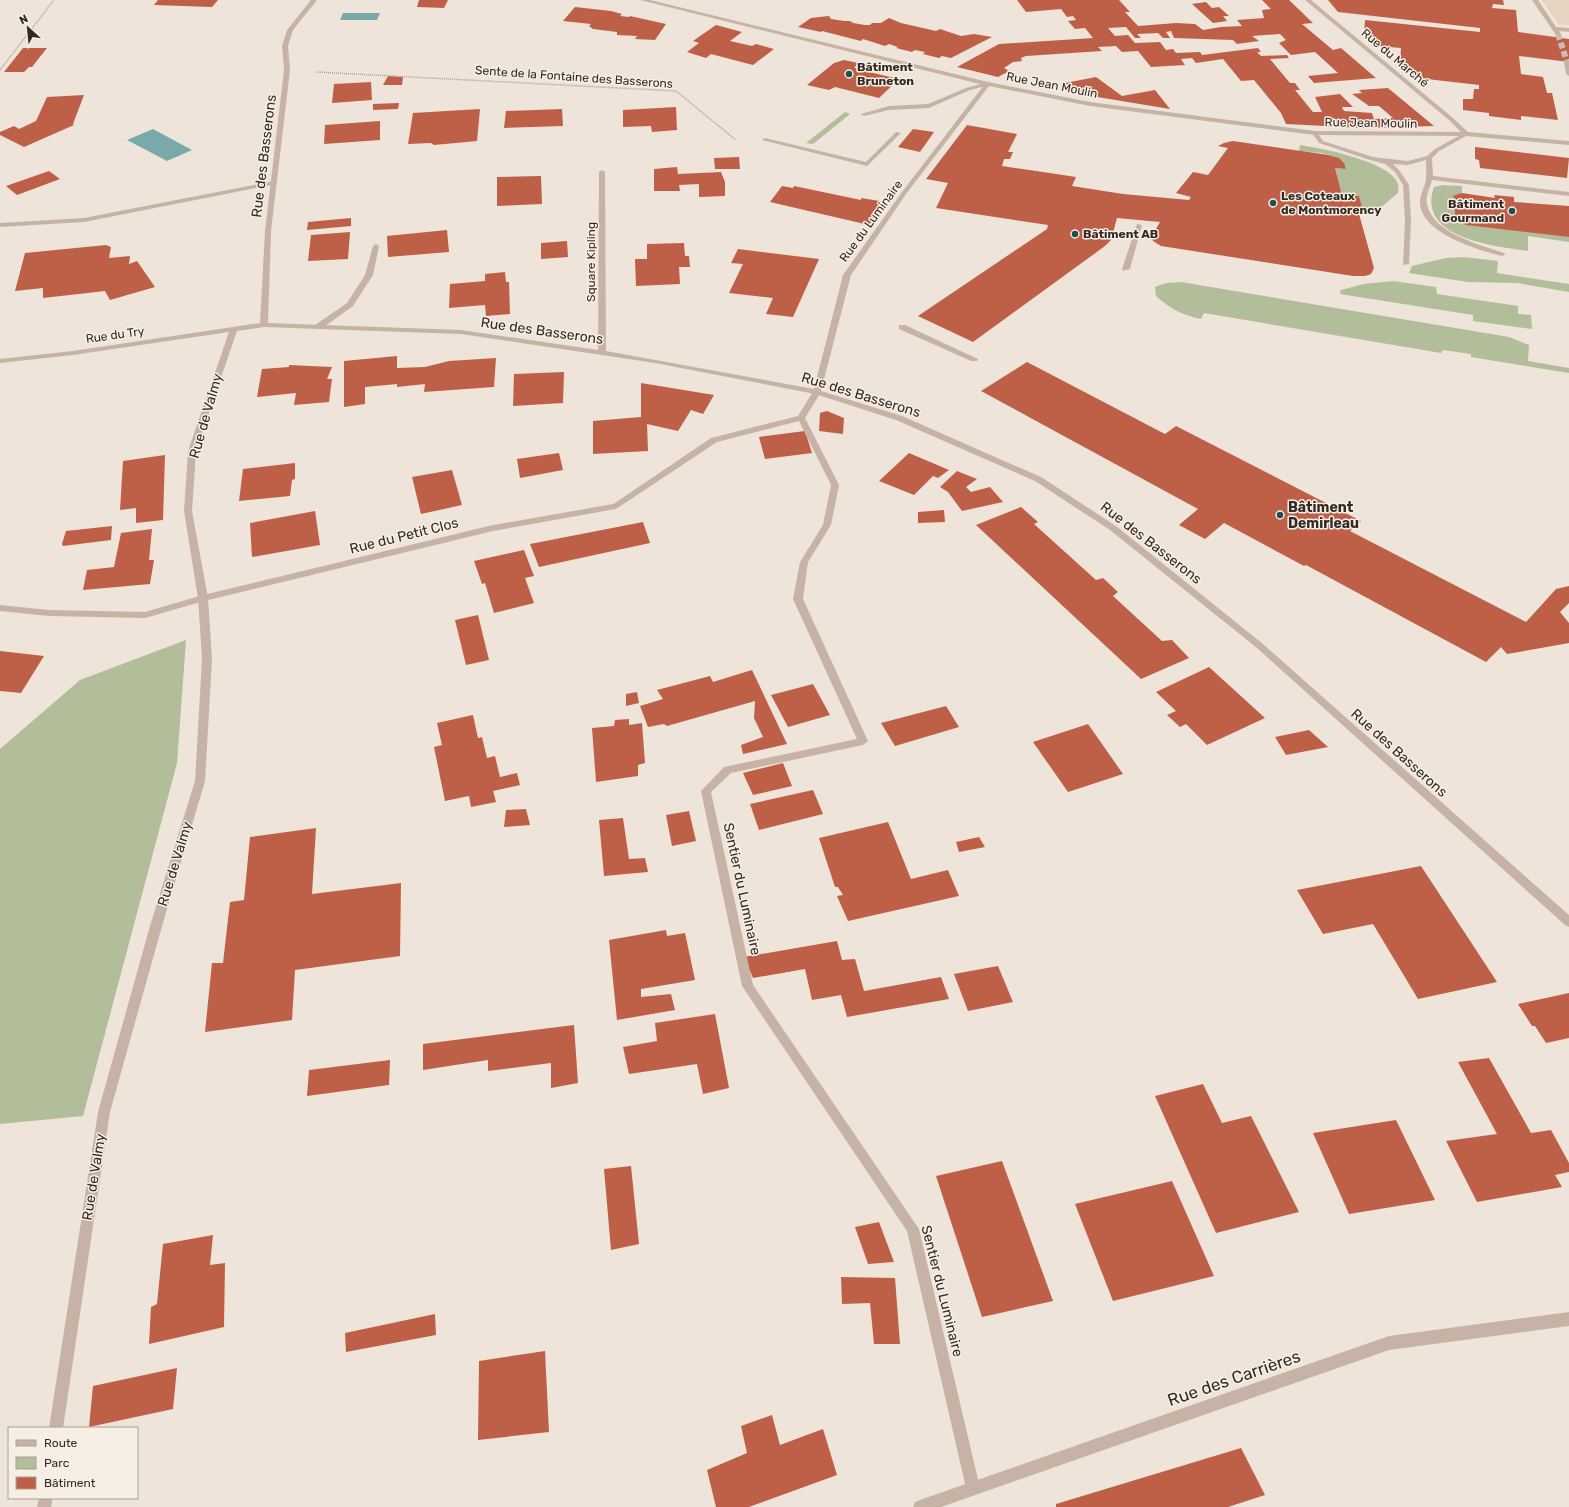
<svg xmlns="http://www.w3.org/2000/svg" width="1569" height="1507" viewBox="0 0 1569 1507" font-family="Rubik,sans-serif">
<rect width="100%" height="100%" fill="#efe4d9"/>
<!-- green -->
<g fill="#b2bd9a">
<polygon points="845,112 850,114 813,144 806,143"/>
<path d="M1300,145C1321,148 1392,162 1398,184C1399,187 1398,191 1398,193L1379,209L1362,208L1359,196L1342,195L1335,168L1346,169C1342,151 1314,153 1299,151Z"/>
<path d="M1443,185L1462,186V193L1453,196L1455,198L1569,237V242L1528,236V251C1494,246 1416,238 1434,187Z"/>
<polygon points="1464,257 1498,261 1497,273 1569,284 1569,292 1517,283 1468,282 1409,273 1412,266 1446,258"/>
<polygon points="1393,281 1436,287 1437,294 1518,306 1518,314 1531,315 1532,329 1473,321 1473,315 1340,294 1341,290 1364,284"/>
<path d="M1181,282L1509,337L1529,345L1528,361L1569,368V373L1471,357V354L1443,350L1441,353L1204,313L1201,319C1183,315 1170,309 1156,296L1155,287L1166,283Z"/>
<polygon points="186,640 177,763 83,1116 0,1124 0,749 80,680"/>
</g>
<!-- plaza -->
<polygon fill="#e7d4c0" points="1542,0 1569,0 1569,25 1559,25"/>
<!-- water -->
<g fill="#79aaaa">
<polygon points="343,13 380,13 377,20 340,20"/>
<polygon points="153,129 192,150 167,161 127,140"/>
</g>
<!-- building -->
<g fill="#be6047">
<polygon points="158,0 218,0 212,7 154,5"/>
<polygon points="419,0 448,0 444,8 417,7"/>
<polygon points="1017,0 1119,0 1130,12 1125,12 1138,26 1176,23 1195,24 1203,30 1221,27 1242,26 1237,20 1264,18 1262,10 1271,9 1262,0 1289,0 1313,23 1302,24 1333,50 1341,48 1376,78 1314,83 1308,76 1338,73 1315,52 1291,55 1279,43 1286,40 1280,34 1252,36 1259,41 1237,44 1233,40 1174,38 1171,31 1166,32 1170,38 1163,38 1158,33 1137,34 1141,38 1135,38 1126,27 1108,28 1115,36 1128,35 1135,43 1160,42 1166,50 1173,49 1176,53 1200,52 1202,55 1258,48 1261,52 1257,52 1261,56 1287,55 1289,58 1270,59 1290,83 1295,83 1300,90 1295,90 1313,112 1322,112 1315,97 1340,94 1353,107 1342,107 1344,111 1372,113 1374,119 1393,118 1379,106 1369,106 1352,94 1362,93 1359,90 1388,88 1434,126 1364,128 1286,124 1281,113 1254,80 1241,81 1223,59 1196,63 1192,58 1181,59 1185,65 1151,67 1138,51 1122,52 1116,46 1098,47 1102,51 1026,56 1021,58 1022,61 1013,62 1004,68 1009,71 998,77 957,67 999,44 1093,38 1085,28 1075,29 1068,21 1076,20 1073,16 1067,17 1061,9 1026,12"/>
<polygon points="1328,0 1503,0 1504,5 1493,4 1492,8 1516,10 1518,32 1569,39 1569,62 1519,56 1521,74 1543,77 1547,93 1552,93 1558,120 1521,116 1521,120 1489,116 1489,113 1463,110 1463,99 1473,99 1474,89 1479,89 1479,85 1418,78 1400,64 1401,48 1378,46 1364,34 1365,20 1480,32 1480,28 1338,12"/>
<polygon points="1206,2 1212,8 1219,7 1229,16 1223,16 1227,21 1213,23 1192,4"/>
<polygon points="575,7 611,11 622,14 620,16 629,17 630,16 666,24 655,40 635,39 637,36 617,35 617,32 593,29 589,26 591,24 563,21"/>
<polygon points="829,16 831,19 844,21 850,21 853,23 865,25 870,25 872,23 881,23 889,18 901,23 936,31 940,29 961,36 974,34 992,37 951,58 942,56 939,58 923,54 925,52 915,50 912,52 896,48 898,47 889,44 885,46 863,39 861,41 822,31 821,32 798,27 811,18"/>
<polygon points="716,25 742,32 730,41 752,46 756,44 774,49 753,65 711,54 706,58 687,52 699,43 693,41"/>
<polygon points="23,48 47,48 32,67 29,67 24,72 4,72"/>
<polygon points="844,60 858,63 854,68 858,68 856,69 899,79 879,98 835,87 829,90 807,85 834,63"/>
<polygon points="388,76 403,77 402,85 383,85"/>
<polygon points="1096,77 1122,96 1155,90 1170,109 1079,94 1065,83"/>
<polygon points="371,82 372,100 332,103 334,84"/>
<polygon points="84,95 73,124 74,125 24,147 0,135 0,132 14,126 19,129 36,121 47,97"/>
<polygon points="399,103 398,109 373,110 373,104"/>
<polygon points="676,107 677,130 652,132 651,126 623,127 623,110"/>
<polygon points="480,109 477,141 434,145 431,143 408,144 413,113"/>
<polygon points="562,109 563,126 504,128 506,111"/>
<polygon points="380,121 380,140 324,144 325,125"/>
<polygon points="967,125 1017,134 1008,152 1013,152 1010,159 1004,159 1002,166 1076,177 1072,186 1123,194 1189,200 1191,197 1176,193 1193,172 1208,175 1228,148 1218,146 1224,143 1233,141 1329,155 1339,158 1344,163 1346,169 1335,168 1342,195 1359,196 1364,214 1359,214 1374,268 1371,274 1365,276 1353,276 1161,246 1153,241 1151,237 1160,222 1117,218 1111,240 1105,246 973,342 918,316 1047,229 1048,225 936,208 948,183 926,179"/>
<polygon points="913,129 934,132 920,152 898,147"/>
<polygon points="1475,147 1569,158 1567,178 1480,168 1479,160 1475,159"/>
<polygon points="739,157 740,169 715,169 714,158"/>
<polygon points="677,167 678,174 721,172 725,182 725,196 699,197 699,184 679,185 680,191 654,191 654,169"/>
<polygon points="49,171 60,179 17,195 6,186"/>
<polygon points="541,176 542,204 497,206 497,177"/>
<polygon points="782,186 793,188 794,186 861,200 861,198 886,202 869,225 770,202"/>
<polygon points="1462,193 1495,198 1494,195 1514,197 1514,202 1569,206 1569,237 1466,225 1455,218 1455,198 1452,196"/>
<polygon points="351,218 351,226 307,230 308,222"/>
<polygon points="447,230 449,252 388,257 387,236"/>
<polygon points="350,232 348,259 308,261 311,235"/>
<polygon points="567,241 568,257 541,259 541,243"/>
<polygon points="684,243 685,256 689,256 690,267 679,267 680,284 636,286 635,259 647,259 647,244"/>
<polygon points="106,245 111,247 109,258 130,256 129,264 137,261 155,287 110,300 105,291 43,298 43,288 15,291 25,253"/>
<polygon points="738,249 819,259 793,317 766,314 773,298 729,293 743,264 731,263"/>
<polygon points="505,272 506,282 509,282 510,314 486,316 485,305 449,308 450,284 485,281 485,274"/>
<polygon points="397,356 397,368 425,367 449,361 496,358 494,387 424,392 425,384 397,387 397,384 365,387 365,404 344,407 344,361"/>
<polygon points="1027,362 1165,434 1176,426 1361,521 1350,531 1526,622 1556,589 1569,586 1569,603 1560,612 1569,623 1569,643 1507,654 1501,647 1486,662 1306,565 1304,566 1224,523 1205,539 1179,525 1198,509 981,391"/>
<polygon points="289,365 332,367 327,379 332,379 329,402 294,405 296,393 257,397 262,369 289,367"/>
<polygon points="564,372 563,403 513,406 514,374"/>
<polygon points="641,383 714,395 703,414 691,410 678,431 647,424 648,451 593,454 593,421 641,417"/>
<polygon points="827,411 844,418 843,434 819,431 820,413"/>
<polygon points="805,431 812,453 765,459 759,437"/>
<polygon points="559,453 563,470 520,478 517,459"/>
<polygon points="909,453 949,470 938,478 933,476 914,495 879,481"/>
<polygon points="165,455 163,520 136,523 136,508 120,510 123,461"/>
<polygon points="295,463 295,479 292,480 290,496 239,501 243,469"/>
<polygon points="452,470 462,505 421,514 412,477"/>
<polygon points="957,471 977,479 966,487 971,492 990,487 1003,502 962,511 948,492 940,487"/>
<polygon points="1021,507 1038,522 1034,524 1096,580 1103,578 1118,592 1113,596 1162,641 1172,640 1189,658 1141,679 976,525"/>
<polygon points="944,510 945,522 918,523 918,512"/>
<polygon points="315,511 320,545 252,557 250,523"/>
<polygon points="643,522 650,543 539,567 530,544"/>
<polygon points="112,526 111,540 63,546 62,544 66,531"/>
<polygon points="152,529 149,560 154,560 150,584 83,590 87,570 114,567 121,533"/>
<polygon points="524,550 534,576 525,578 534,603 494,613 485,583 482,584 474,561"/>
<polygon points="478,615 489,660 466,665 455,620"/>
<polygon points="0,651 44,656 21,693 0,691"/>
<polygon points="1209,667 1265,718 1207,745 1186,724 1180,727 1167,715 1176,711 1156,692"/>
<polygon points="752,670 787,744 743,754 741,745 763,737 754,718 755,701 667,726 664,724 648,727 640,706 663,699 657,690 710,676 713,682"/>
<polygon points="813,684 830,715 788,727 771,695"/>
<polygon points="637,692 639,703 626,706 626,694"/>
<polygon points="946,706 959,727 895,746 881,723"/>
<polygon points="473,715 478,738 482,737 487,758 495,756 500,777 517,773 520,785 493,791 496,802 471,807 469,796 445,801 434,747 442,745 437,723"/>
<polygon points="629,719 629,725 642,723 645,763 638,765 638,776 596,782 592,728 614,726 615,720"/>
<polygon points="1088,724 1123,774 1068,792 1033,742"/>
<polygon points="1309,730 1328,747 1286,755 1275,737"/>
<polygon points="783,763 792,786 753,795 743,773"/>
<polygon points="813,790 823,814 759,830 750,804"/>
<polygon points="526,809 530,825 504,827 506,810"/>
<polygon points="689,811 696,841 672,846 666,815"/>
<polygon points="623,818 629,859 645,858 648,872 604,876 599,820"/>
<polygon points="888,822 911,879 948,870 959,896 848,921 837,896 843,895 838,887 835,887 819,838"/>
<polygon points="316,828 312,894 401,883 400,956 295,970 292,1020 205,1032 212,963 223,963 230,902 244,900 250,837"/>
<polygon points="979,837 985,847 959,852 956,842"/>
<polygon points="1421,866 1497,982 1418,999 1373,924 1323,934 1297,890"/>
<polygon points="666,930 667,936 685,933 695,980 641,989 641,997 671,994 675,1010 617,1020 609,940"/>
<polygon points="837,941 842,960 855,959 864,991 941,977 949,999 847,1017 841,995 812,1000 805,969 753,978 744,957"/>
<polygon points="998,966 1013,1002 968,1011 954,974"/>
<polygon points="1569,993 1569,1038 1546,1043 1535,1026 1532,1026 1518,1004"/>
<polygon points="715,1014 729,1088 703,1094 697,1064 629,1074 623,1047 657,1041 655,1023"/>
<polygon points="574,1025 578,1083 551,1088 551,1063 488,1071 488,1060 423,1070 423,1044"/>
<polygon points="1489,1058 1531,1133 1551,1130 1569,1163 1569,1172 1555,1175 1562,1187 1477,1202 1446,1141 1497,1134 1458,1062"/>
<polygon points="390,1060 389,1085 307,1096 309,1070"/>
<polygon points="1203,1084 1222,1123 1251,1116 1299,1212 1216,1233 1155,1096"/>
<polygon points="1396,1120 1435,1200 1349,1214 1313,1133"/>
<polygon points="1002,1161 1053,1301 982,1317 936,1176"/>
<polygon points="631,1166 639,1244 611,1250 604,1169"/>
<polygon points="1172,1181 1214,1276 1113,1301 1075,1204"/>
<polygon points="879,1222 894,1262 868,1264 855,1227"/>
<polygon points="213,1235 210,1265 225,1263 224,1327 149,1344 151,1307 157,1304 163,1244"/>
<polygon points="841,1277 895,1278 900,1344 874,1344 870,1303 842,1304"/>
<polygon points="435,1314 436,1335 346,1352 345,1333"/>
<polygon points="545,1351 549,1432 478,1440 479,1361"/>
<polygon points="177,1368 173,1409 89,1427 93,1386"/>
<polygon points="772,1415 780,1445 823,1429 837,1475 749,1507 716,1507 707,1470 747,1453 741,1426"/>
<polygon points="1241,1448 1265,1495 1228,1507 1056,1507 1056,1504"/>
</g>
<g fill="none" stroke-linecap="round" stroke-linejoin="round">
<!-- minor-tunnel -->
<polyline stroke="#c9bfb5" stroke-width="6" stroke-dasharray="6 3" stroke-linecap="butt" points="1558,34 1567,62"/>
<!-- path -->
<g stroke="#b29d90" stroke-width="1.5" stroke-dasharray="1 1" stroke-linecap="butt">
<polyline points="0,70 54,0"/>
<polyline points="316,72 676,91 736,140"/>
</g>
<!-- service -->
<g fill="#c6b3a6" fill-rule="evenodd">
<polygon points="988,82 991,84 990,85 970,90 929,108 889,110 864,116 861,114 889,106 928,104 966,88"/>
<polygon points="896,132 901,133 867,166 762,140 765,138 866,162"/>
<path d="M1313,132H1317L1323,141L1373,157L1408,161L1427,156L1435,149L1464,133H1468V135L1439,151L1432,158L1433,176L1569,192V196L1432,180C1430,188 1425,196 1427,204C1432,233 1481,245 1504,253L1506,254L1502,256C1478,250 1420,233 1420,202C1420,196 1423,190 1425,184C1427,176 1426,168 1426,160L1408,165L1393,164L1399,170L1409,185L1411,221L1409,264L1403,265L1405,221L1403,185L1395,172L1385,164L1370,160L1319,143L1312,133Z"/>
<polygon points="274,181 277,183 276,184 84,222 0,227 0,223 84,218"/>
<polygon points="1137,224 1142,225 1130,269 1123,271 1122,269"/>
<polygon points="376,244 379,246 373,275 353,306 321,329 315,329 315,325 347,303 365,275 373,246"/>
<polygon points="899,325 905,325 978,359 977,361 971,361 899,329"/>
<polygon points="613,504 617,507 616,509 493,531 204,601 145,618 49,616 0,611 0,605 49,610 145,612 203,595 493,525"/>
</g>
<!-- pedestrian -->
<polygon fill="#c6b3a6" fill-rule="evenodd" points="814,390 817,390 821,392 805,418 839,485 831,525 808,562 803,599 868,741 863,745 731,773 711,792 753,985 919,1229 980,1488 978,1493 973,1495 968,1493 966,1488 907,1231 742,986 701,791 724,767 857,739 793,599 800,562 823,525 831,485 799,421 717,442 616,509 610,509 609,507 711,438 798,416"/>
<!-- minor -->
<g fill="#c6b3a6" fill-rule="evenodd">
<polygon points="311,0 317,0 293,30 288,46 290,70 271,231 268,323 461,330 598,350 599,172 602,170 605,172 606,351 814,389 843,275 902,192 984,85 640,0 650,0 988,82 1090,102 1315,131 1461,132 1449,120 1305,0 1311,0 1453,118 1468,132 1569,141 1569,145 1466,136 1315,135 1090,106 989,86 906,194 851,275 821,391 902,416 1041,477 1116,526 1263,644 1569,915 1569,927 1565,925 1257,648 1110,530 1035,481 896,420 815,394 655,363 461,334 264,327 237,331 196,451 192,511 208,598 212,659 205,781 162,926 110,1112 63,1428 49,1428 98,1112 150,926 195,781 202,659 198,598 184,511 188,451 229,332 73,355 0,363 0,359 73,351 260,323 265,231 284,70 282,46 287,30"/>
<polygon points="1532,0 1538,0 1556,27 1569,28 1569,32 1559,31 1561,34 1556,35"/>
<polygon points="1567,60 1569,61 1569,76 1566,74 1564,62"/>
<polygon points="1569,1312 1569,1326 1389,1350 941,1507 913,1507 915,1502 920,1500 1389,1336"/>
<polygon points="39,1498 53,1498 51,1507 37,1507"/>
</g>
</g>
<!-- markers -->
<g fill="#1f5051" stroke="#f7eee4" stroke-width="1.5">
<circle cx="849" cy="74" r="4"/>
<circle cx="1273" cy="203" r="4"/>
<circle cx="1512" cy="211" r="4"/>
<circle cx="1075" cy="234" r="4"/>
<circle cx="1280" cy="515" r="4"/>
</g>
<g text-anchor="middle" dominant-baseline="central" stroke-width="3" stroke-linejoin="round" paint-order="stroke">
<!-- far-street labels -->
<g font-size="12" fill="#332a26" stroke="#f7eee4">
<text transform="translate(1395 58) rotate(40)">Rue du Marché</text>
<text transform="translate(574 77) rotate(4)">Sente de la Fontaine des Basserons</text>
<text transform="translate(1052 85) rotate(11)">Rue Jean Moulin</text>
<text transform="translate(1371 123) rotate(1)">Rue Jean Moulin</text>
<text transform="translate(871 221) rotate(-54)">Rue du Luminaire</text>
<text transform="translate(591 262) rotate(-90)">Square Kipling</text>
<text transform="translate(115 335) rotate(-8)">Rue du Try</text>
</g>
<!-- far-poi labels -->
<g font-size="12" font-weight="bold" fill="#332a26" stroke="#f7eee4" text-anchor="start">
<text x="857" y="67">Bâtiment<tspan x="857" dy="14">Bruneton</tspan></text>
<text x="1281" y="196">Les Coteaux<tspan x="1281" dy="14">de Montmorency</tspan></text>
<text x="1504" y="204" text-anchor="end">Bâtiment<tspan x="1504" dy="14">Gourmand</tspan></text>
<text x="1083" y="234">Bâtiment AB</text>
</g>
<!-- street labels -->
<g font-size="14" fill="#332a26" stroke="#f7eee4">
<text transform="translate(264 156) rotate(-83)">Rue des Basserons</text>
<text transform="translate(542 331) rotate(8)">Rue des Basserons</text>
<text transform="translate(861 395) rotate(17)">Rue des Basserons</text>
<text transform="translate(206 416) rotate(-74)">Rue de Valmy</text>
<text transform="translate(404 536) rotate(-14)">Rue du Petit Clos</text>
<text transform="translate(1151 543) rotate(38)">Rue des Basserons</text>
<text transform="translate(1399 753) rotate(42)">Rue des Basserons</text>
<text transform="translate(175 864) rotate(-73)">Rue de Valmy</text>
<text transform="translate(742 889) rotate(78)">Sentier du Luminaire</text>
<text transform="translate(94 1177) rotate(-81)">Rue de Valmy</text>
<text transform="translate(942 1291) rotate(76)">Sentier du Luminaire</text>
</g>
<!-- poi labels -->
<g font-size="14" font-weight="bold" fill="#332a26" stroke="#f7eee4" text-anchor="start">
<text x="1288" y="507">Bâtiment<tspan x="1288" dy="16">Demirleau</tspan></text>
</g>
<!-- near-street labels -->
<g font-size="17" fill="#332a26" stroke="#f7eee4">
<text transform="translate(1234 1378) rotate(-19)">Rue des Carrières</text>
</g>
</g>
<!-- legend -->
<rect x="8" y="1427" width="130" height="72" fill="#f7eee4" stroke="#a9a098"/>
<rect x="16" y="1440" width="20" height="6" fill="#c6b3a6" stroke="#a9a098"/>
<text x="44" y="1447" font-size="12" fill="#332a26">Route</text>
<rect x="16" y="1457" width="20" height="12" fill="#b2bd9a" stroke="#a9a098"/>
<text x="44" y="1467" font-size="12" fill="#332a26">Parc</text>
<rect x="16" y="1477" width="20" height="12" fill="#be6047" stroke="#a9a098"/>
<text x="44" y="1487" font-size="12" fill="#332a26">Bâtiment</text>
<!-- north arrow -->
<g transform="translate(28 28) rotate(333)" stroke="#f7eee4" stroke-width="3" paint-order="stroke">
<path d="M0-3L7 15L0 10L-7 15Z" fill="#332a26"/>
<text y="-6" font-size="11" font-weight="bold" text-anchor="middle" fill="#332a26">N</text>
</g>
</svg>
